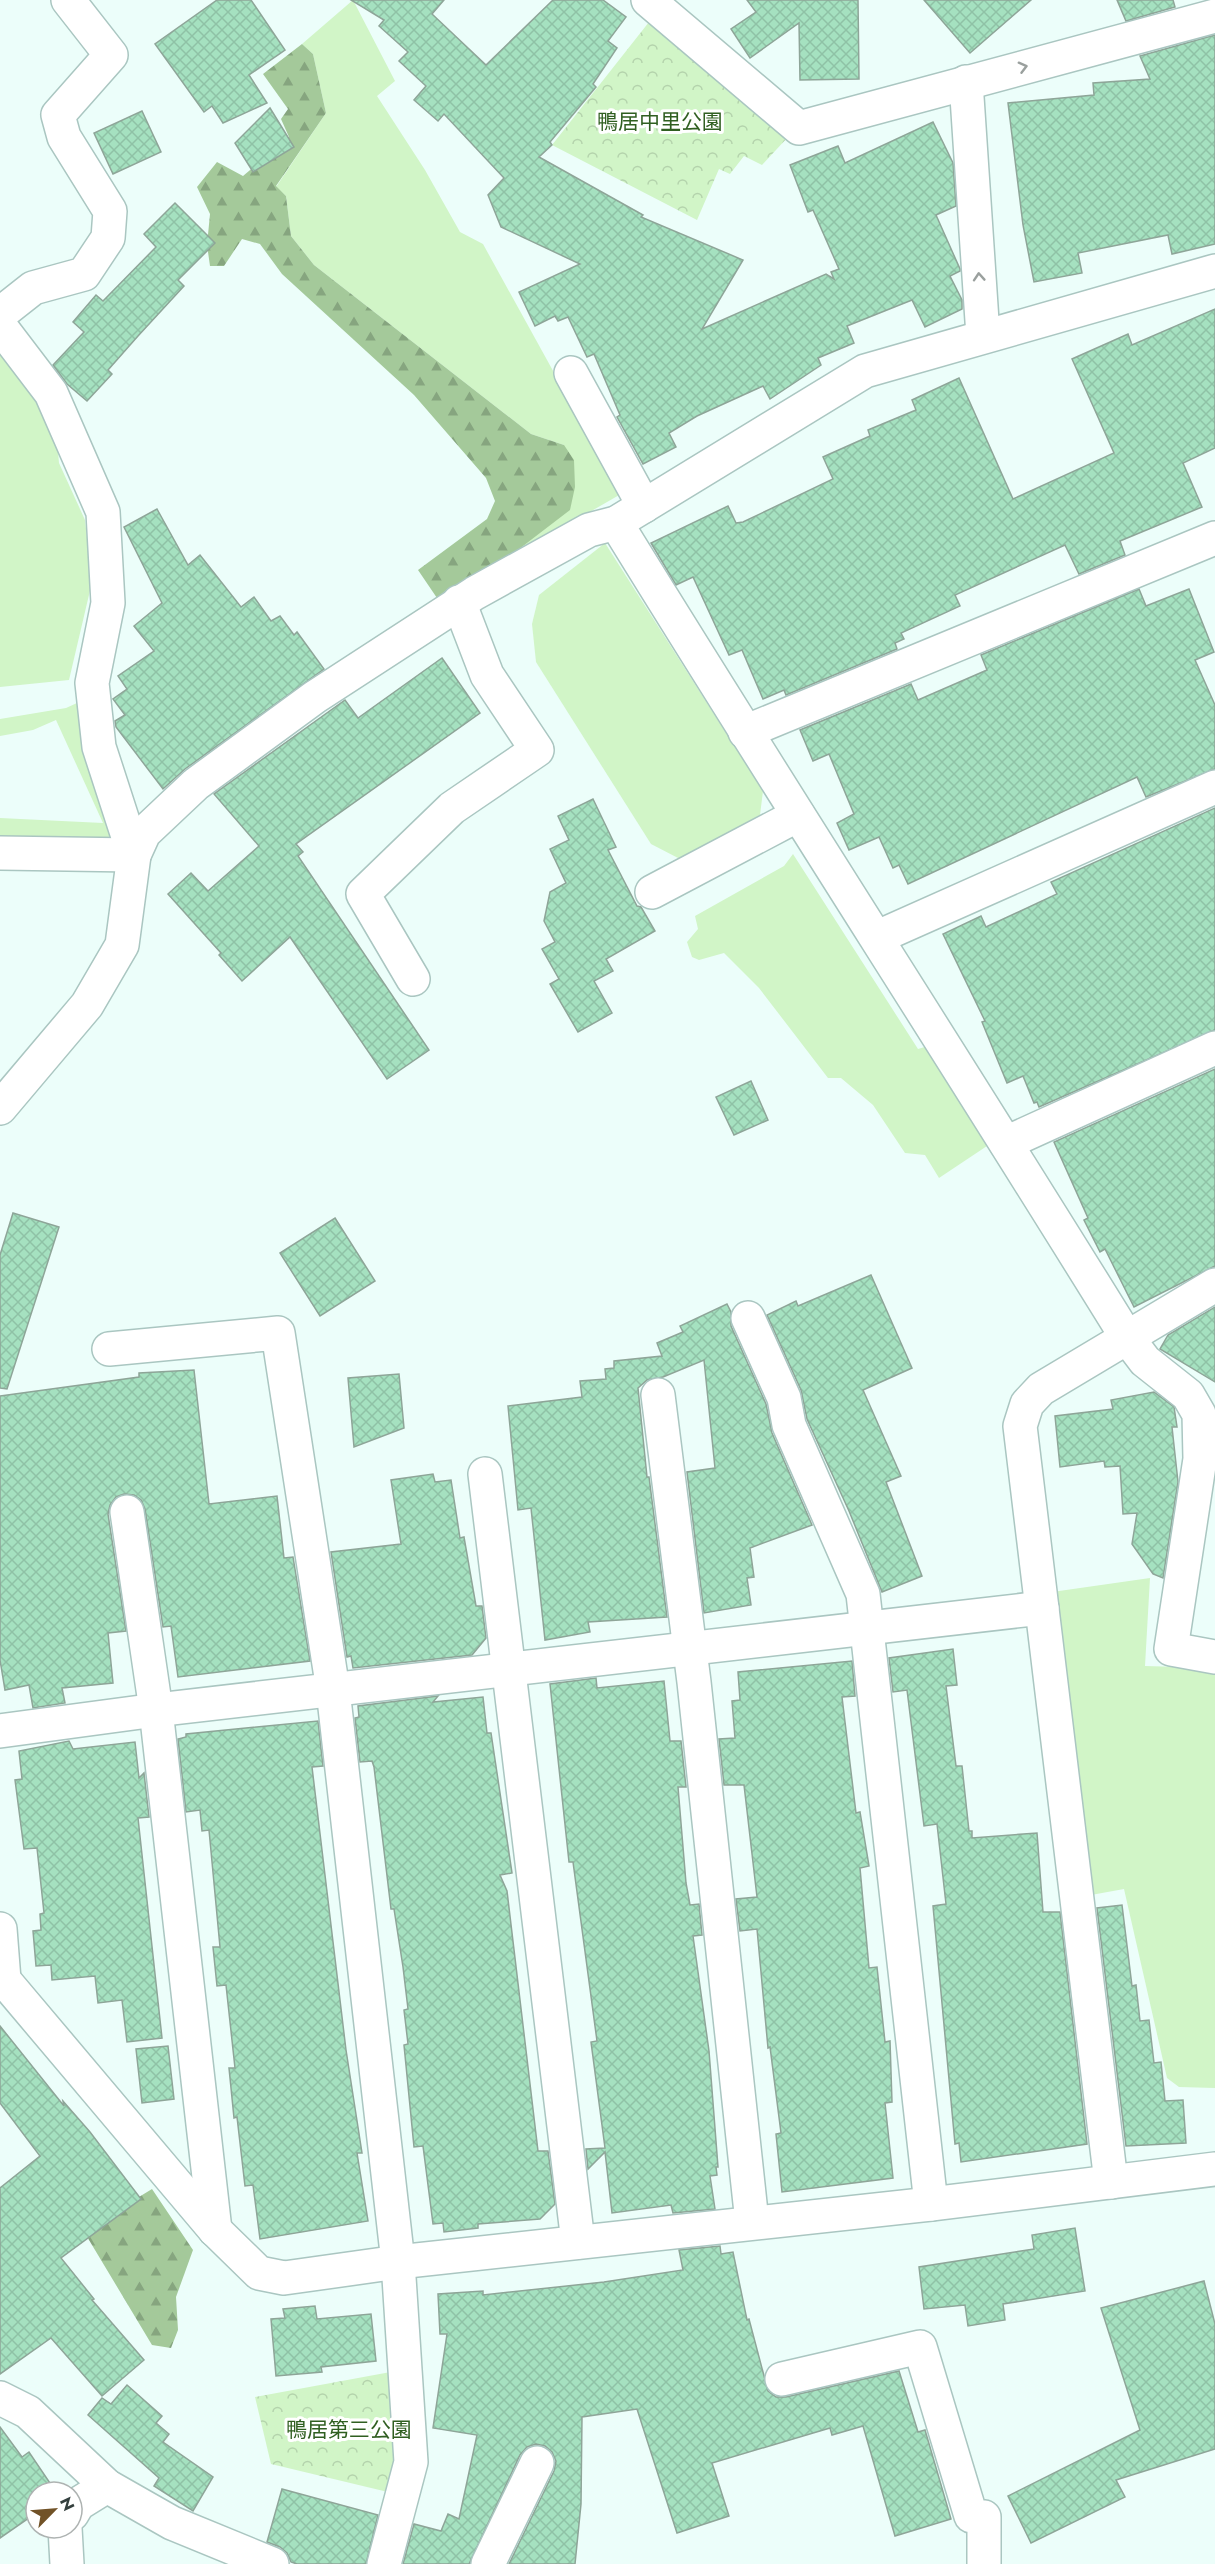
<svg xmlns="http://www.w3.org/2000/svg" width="1215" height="2564" viewBox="0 0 1215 2564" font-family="Jost,'Noto Sans JP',sans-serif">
<defs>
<pattern id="forest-firs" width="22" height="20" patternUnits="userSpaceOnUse" patternTransform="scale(1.5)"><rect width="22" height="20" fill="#a4c99a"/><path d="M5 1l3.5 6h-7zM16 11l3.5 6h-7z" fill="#86a57f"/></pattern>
<pattern id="park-crowns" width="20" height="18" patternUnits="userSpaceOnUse" patternTransform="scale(1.5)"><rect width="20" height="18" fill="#d1f5c7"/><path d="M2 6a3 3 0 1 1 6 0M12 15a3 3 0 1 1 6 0" fill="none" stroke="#b4d3ac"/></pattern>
<pattern id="building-cross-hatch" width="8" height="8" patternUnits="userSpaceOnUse" patternTransform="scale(1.5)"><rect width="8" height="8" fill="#a5e1c0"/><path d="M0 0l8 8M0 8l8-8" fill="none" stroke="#8fc2a6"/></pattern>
</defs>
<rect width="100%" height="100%" fill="#ecfefa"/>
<!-- grass -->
<g fill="#d1f5c7">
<polygon points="353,0 395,81 377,96 425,170 460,232 483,244 621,494 501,563 564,445 531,434 314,265 291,236 286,196 276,187 326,113 313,54 302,44"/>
<polygon points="0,350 19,370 56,429 59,463 85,520 92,582 69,680 0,687"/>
<polygon points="605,543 763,791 760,815 680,859 651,844 536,662 532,624 539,595"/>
<path d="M77,703C80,751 113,793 110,843L0,839V818L103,823L56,720L33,730L0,736V719L66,708Z"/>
<polygon points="793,854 918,1049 928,1046 990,1144 939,1178 925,1155 905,1153 873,1105 841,1078 828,1078 759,988 724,953 699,960 692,957 687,942 698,929 695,916 784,866"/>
<polygon points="1150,1578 1145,1666 1215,1668 1215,2088 1179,2087 1167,2078 1124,1889 1091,1895 1052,1592"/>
</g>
<!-- forest -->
<g fill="url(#forest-firs)">
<polygon points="302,44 313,54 326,113 276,186 286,196 291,236 314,265 531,434 564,445 574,460 575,487 570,510 501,563 437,598 418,570 487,519 495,501 486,478 414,395 282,274 260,244 242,239 224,266 210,266 207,245 210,214 197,187 217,162 243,176 289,137 281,119 288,109 263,74"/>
<polygon points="152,2189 193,2250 176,2297 178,2330 171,2348 152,2345 80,2225 98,2222"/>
</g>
<!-- park -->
<g fill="url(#park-crowns)">
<polygon points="649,22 789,136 762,165 744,156 730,174 719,169 697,220 552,145"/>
<polygon points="396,2371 399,2442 392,2493 271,2464 255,2397"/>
</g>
<!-- building -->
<g fill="url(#building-cross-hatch)" stroke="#8ea598" stroke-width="1.5">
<polygon points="217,0 251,0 285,50 249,75 267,103 223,123 212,106 204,112 155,44"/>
<polygon points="351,0 444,0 432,14 486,65 553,0 603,0 626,17 608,41 617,48 593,84 596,87 550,142 552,145 539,157 643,215 641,217 743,260 702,329 826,274 834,279 831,272 839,269 813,210 808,212 790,165 838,146 845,163 933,122 953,163 956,206 936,215 960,269 960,271 950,276 962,300 962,309 925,327 912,300 847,326 854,343 818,358 821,365 770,399 763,386 697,416 669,433 676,447 643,464 617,417 620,415 594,354 587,357 568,317 558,321 555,316 535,326 519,292 580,264 501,227 488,195 504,178 444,114 438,121 414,100 426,86 399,61 408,52 379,26 384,20"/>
<polygon points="747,0 858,0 859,79 800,80 799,23 750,58 731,29 756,12"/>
<polygon points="924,0 1031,0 970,53"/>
<polygon points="1117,0 1173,0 1175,7 1126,21"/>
<polygon points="1215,35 1215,244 1172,254 1168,235 1078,253 1082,273 1034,282 1023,225 1008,103 1094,95 1093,83 1150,79 1140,56"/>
<polygon points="270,108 294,147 253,172 235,143"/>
<polygon points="142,111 161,152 113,174 94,133"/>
<polygon points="175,203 215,243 178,280 184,286 138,336 108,370 112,374 87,401 67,384 53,365 84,332 73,322 96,295 103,301 156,247 144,234"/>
<polygon points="1215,309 1215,448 1183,463 1202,507 1120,541 1125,555 1079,574 1065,545 955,595 960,606 901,633 904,639 895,643 897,649 786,695 784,690 763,699 742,650 729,655 693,577 676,585 651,543 728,506 736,523 743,522 833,479 823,457 870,436 868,430 916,410 912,400 959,378 1013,499 1114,453 1072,359 1128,334 1132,345"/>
<polygon points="157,509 188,565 200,555 241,607 254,597 271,621 280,616 294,635 297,632 324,669 185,769 163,789 116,727 115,721 125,715 113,699 127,689 118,676 154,651 134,626 162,603 124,527"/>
<polygon points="1139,589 1146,606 1189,589 1214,652 1195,660 1215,705 1215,769 1146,797 1137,777 908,884 899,865 893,868 879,837 849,850 837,823 854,814 829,754 813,761 800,730 911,684 918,700 987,670 981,655"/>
<polygon points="442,658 480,713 296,844 303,852 298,856 429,1050 387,1079 290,937 242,981 219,955 221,953 168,894 191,873 208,891 259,846 214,794 345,700 358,718"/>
<polygon points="593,799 616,847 608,850 637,906 641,907 655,931 606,959 613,971 594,981 612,1013 578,1032 550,984 559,979 542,949 555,942 544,921 550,892 566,883 550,849 569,840 558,816"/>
<polygon points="1215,808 1215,1030 1039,1107 1037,1102 1034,1103 1023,1076 1007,1083 982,1022 985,1021 943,934 981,916 986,927 1057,894 1051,882"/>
<polygon points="1215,1069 1215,1266 1134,1307 1105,1249 1100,1252 1084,1220 1088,1218 1054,1142"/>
<polygon points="751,1081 768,1120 734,1135 716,1097"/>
<polygon points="13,1213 59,1227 7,1389 0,1388 0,1255"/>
<polygon points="335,1218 375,1281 320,1316 280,1253"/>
<polygon points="871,1275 912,1368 863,1390 901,1476 886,1482 922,1576 882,1592 849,1511 807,1419 801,1390 767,1315 796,1301 798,1306"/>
<polygon points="727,1304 731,1312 731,1326 766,1404 772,1433 812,1525 750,1548 754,1577 747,1578 751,1605 704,1613 687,1472 715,1468 704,1360 663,1377 647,1380 638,1388 647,1477 649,1477 667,1617 588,1622 590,1632 545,1640 531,1508 518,1510 508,1406 582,1397 580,1381 606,1379 605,1369 614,1368 614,1361 662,1356 657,1343 683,1332 680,1326"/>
<polygon points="1215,1307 1215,1382 1160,1349 1168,1335"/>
<polygon points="194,1370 209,1504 277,1496 284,1558 293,1557 310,1661 178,1677 171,1626 163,1627 145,1509 141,1500 134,1495 124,1494 116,1497 110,1505 108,1514 126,1631 108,1633 113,1683 62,1688 65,1703 33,1708 29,1685 5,1690 0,1660 0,1396 139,1377 139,1373"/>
<polygon points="399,1374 404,1428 354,1447 348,1378"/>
<polygon points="1154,1392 1174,1407 1177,1427 1172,1427 1178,1482 1163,1578 1153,1574 1132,1544 1137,1513 1123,1514 1120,1466 1105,1467 1104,1461 1060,1467 1055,1416 1113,1409 1111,1400"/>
<polygon points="433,1474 435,1482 451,1480 460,1538 464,1537 476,1606 482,1606 486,1638 472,1655 353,1668 351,1656 347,1657 331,1552 401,1544 391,1480"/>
<polygon points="953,1649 957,1685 946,1686 956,1766 962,1766 969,1831 972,1831 972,1838 1037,1833 1043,1912 1060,1912 1087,2144 961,2162 959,2143 955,2144 933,1906 946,1904 937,1824 924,1826 907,1690 893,1692 889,1658"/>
<polygon points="852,1661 855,1696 842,1697 856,1813 860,1812 869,1866 860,1868 869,1968 877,1967 885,2042 890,2041 892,2102 885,2103 893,2178 782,2192 776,2134 781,2133 770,2047 768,2048 757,1929 740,1931 736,1899 757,1897 744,1785 724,1785 719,1739 735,1738 732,1701 740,1700 738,1672"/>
<polygon points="596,1678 597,1688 664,1681 670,1741 681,1741 686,1787 678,1787 686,1883 690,1905 699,1904 702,1935 693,1936 709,2051 718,2167 716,2167 717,2175 710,2176 715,2209 673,2213 671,2205 612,2213 605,2152 588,2169 586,2149 605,2148 591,2042 597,2041 573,1862 569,1862 550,1684"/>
<polygon points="438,1696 433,1702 483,1697 487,1733 491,1733 512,1873 500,1875 507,1891 538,2151 548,2151 555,2204 540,2219 478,2224 478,2228 444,2232 443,2223 433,2224 423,2146 414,2147 404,2045 408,2044 404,2010 408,2009 403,1967 394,1909 391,1909 374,1767 372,1761 360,1762 355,1718 359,1717 358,1706"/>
<polygon points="318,1721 323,1766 312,1767 346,2050 362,2153 357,2153 368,2221 260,2239 253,2185 245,2186 237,2117 234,2118 229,2068 235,2068 226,1985 217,1986 213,1947 220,1947 209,1830 202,1831 200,1810 186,1812 178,1739 186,1737 186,1734"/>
<polygon points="69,1741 73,1749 135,1742 139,1778 144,1773 149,1817 138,1818 162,2038 127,2042 122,2000 98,2003 95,1976 52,1980 51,1965 36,1966 33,1931 41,1930 40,1914 44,1913 37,1848 24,1849 15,1780 22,1779 19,1751"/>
<polygon points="1122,1905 1132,1986 1136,1985 1140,2021 1149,2020 1154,2063 1161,2062 1165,2101 1183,2100 1186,2143 1126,2146 1097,1908"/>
<polygon points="0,2026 64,2106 63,2101 90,2132 141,2199 61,2258 94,2299 92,2300 144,2360 102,2396 51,2338 0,2374 0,2188 40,2156 0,2103"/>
<polygon points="168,2046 174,2099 142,2103 136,2049"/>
<polygon points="1075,2228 1085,2291 1003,2304 1005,2320 968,2326 965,2305 924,2309 919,2267 1034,2249 1032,2235"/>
<polygon points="720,2246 721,2254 733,2252 747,2320 749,2319 768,2391 776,2397 786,2397 899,2371 918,2432 925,2430 951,2519 895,2536 863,2426 832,2435 830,2428 712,2463 729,2516 677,2533 637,2409 582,2417 581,2504 575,2564 509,2564 554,2471 556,2461 552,2452 545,2446 536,2444 527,2447 520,2455 469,2564 403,2564 414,2524 441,2531 448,2514 459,2519 477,2435 433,2428 447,2334 440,2334 438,2294 483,2291 483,2295 604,2282 683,2270 679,2250"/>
<polygon points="1204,2281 1215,2324 1215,2449 1116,2480 1125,2497 1031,2543 1008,2496 1140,2430 1101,2308"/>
<polygon points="315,2306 317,2319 371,2314 376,2361 321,2367 322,2372 276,2376 271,2319 285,2318 283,2309"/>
<polygon points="127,2385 162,2416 156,2423 169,2434 163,2442 213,2477 193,2511 154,2486 159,2478 88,2415 102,2398 111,2404"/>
<polygon points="0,2427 22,2457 29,2452 56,2492 36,2492 36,2513 0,2538"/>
<polygon points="282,2489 378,2515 366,2564 297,2564 291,2562 287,2553 280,2547 267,2542"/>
</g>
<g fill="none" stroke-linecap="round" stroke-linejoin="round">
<!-- minor casing -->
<g stroke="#aac6c1" stroke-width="36">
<g id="minor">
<polyline points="648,0 799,128 1215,16"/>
<polyline points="966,82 983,336"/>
<polyline points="0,314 33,288 84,274 108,238 110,211 64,137 58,115 111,55 68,0"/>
<polyline points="0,326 51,393 103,512 108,603 92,683 99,747 134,855 122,945 87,1005 0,1108"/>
<polyline points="571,373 644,506"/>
<path d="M616,523C784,796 958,1064 1126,1336L1145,1361L1188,1395L1199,1414L1200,1459L1171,1649L1215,1657"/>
<polyline points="745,732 1215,538"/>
<polyline points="0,853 134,855 144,833 196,784 315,697 475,593 589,530 616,523 865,371 1215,271"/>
<polyline points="652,892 798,815"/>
<polyline points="878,937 1215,787"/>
<polyline points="413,979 363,894 452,808 537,750 487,675 459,602"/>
<polyline points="1006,1143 1215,1048"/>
<polyline points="748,1318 784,1398 789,1425 863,1594 931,2204"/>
<polyline points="109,1349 278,1333 333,1690 398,2262 411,2462 384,2564"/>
<polyline points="658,1395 694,1682 752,2222"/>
<polyline points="485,1474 578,2242"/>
<polyline points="127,1512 156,1710 215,2230"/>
<polyline points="0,1731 156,1710 1042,1608"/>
<polyline points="0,1929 4,1980"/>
<polyline points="0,1979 4,1980 215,2230 259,2273 284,2278 398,2262 931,2204 1215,2169"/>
<polyline points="1111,2182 1020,1426 1027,1404 1041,1389 1215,1285"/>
<polyline points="782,2379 920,2347 971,2516 984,2517 984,2564"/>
<polyline points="0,2398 28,2412 107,2486 172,2523 272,2564"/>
<polyline points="72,2514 78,2504 107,2486"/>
<polyline points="65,2528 67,2564"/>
<polyline points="488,2564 537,2463"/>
</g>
</g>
<!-- minor -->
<use href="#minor" stroke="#fff" stroke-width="33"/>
</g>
<!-- one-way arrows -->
<defs><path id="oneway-chevron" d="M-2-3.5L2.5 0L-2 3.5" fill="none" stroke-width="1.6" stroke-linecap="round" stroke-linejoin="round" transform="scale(1.5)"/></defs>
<g stroke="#9aa09e">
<use href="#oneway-chevron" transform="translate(1023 67) rotate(-15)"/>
<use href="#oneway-chevron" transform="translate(979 277) rotate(-94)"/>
</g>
<g text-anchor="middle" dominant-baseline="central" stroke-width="6" stroke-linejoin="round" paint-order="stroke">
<!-- park labels -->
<g font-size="21" fill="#305f21" stroke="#fff">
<text x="660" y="122">鴨居中里公園</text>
<text x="349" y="2430">鴨居第三公園</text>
</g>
</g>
<!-- north arrow -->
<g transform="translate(54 2510) rotate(65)"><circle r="28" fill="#ffffff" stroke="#aeb3b2" stroke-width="1.5"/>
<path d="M0-4.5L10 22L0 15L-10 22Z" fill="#715227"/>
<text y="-9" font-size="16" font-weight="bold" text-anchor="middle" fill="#34403e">N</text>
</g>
</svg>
